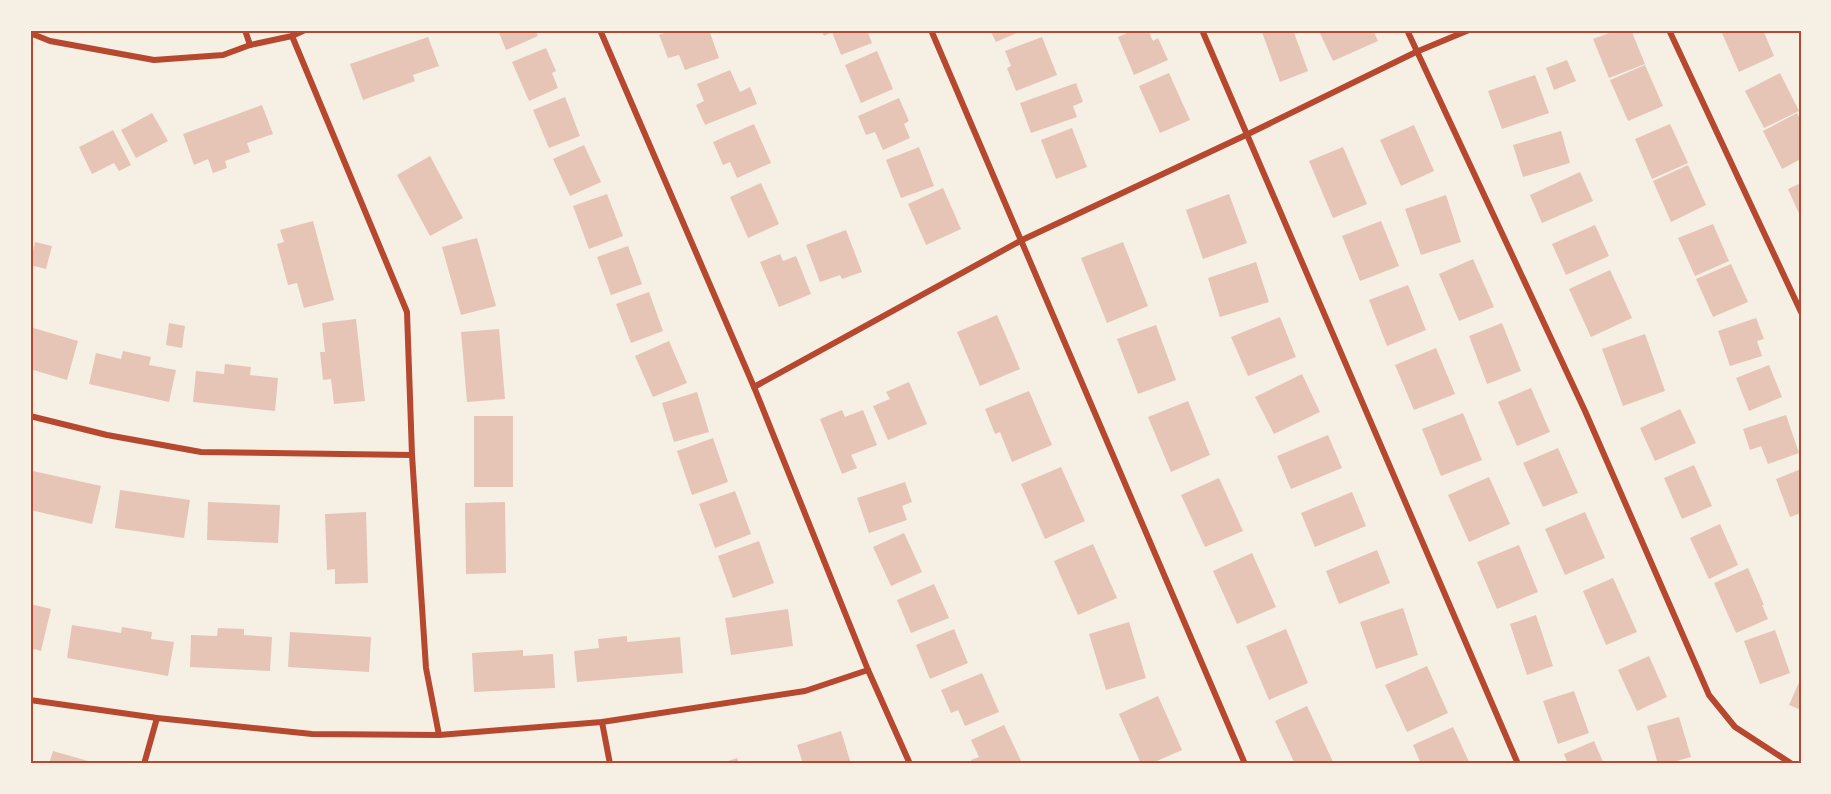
<svg xmlns="http://www.w3.org/2000/svg" width="1831" height="794" viewBox="0 0 1831 794" font-family="Lora,serif">
<rect width="100%" height="100%" fill="#f6efe4"/>
<!-- building -->
<g fill="#e6c5b7">
<polygon points="498,30 535,30 538,36 506,50"/>
<polygon points="672,30 709,30 719,58 685,70 679,55 668,58 659,35"/>
<polygon points="821,30 867,30 872,43 841,55 832,32 824,36"/>
<polygon points="990,30 1023,30 996,42"/>
<polygon points="1134,30 1148,30 1153,41 1158,38 1168,60 1134,75 1118,37"/>
<polygon points="1267,30 1293,30 1308,71 1280,82 1262,32"/>
<polygon points="1322,30 1373,30 1378,41 1333,61 1319,31"/>
<polygon points="1617,30 1631,30 1645,64 1609,78 1593,39"/>
<polygon points="1729,30 1763,30 1774,56 1739,72 1722,33"/>
<polygon points="428,37 439,66 413,75 415,81 363,100 350,64"/>
<polygon points="1042,37 1057,75 1016,91 1007,68 1011,66 1005,51"/>
<polygon points="546,48 556,71 552,73 558,88 529,101 512,62"/>
<polygon points="877,51 893,89 861,103 845,65"/>
<polygon points="1567,60 1576,81 1554,90 1546,68"/>
<polygon points="1645,65 1663,106 1628,121 1610,80"/>
<polygon points="730,70 740,92 750,87 757,104 705,125 696,105 704,101 697,84"/>
<polygon points="1169,73 1190,120 1160,133 1139,86"/>
<polygon points="1780,73 1799,111 1764,128 1745,91"/>
<polygon points="1535,75 1549,113 1502,129 1488,91"/>
<polygon points="1076,83 1083,102 1073,106 1077,117 1031,133 1020,103"/>
<polygon points="565,97 580,136 549,148 533,110"/>
<polygon points="899,98 909,121 904,124 910,138 883,150 875,132 866,135 858,116"/>
<polygon points="262,105 273,134 247,143 250,152 225,161 227,168 213,173 208,159 194,165 183,134"/>
<polygon points="152,113 168,141 136,158 121,130"/>
<polygon points="1797,113 1801,121 1801,159 1782,169 1763,131"/>
<polygon points="754,124 771,163 737,178 730,162 723,165 713,142"/>
<polygon points="1670,124 1688,163 1652,179 1635,139"/>
<polygon points="1414,125 1434,171 1401,186 1380,140"/>
<polygon points="1072,128 1087,167 1056,179 1041,140"/>
<polygon points="113,130 131,165 119,171 114,163 92,174 79,147"/>
<polygon points="1561,131 1570,163 1523,177 1513,145"/>
<polygon points="584,145 601,182 570,196 553,159"/>
<polygon points="919,147 934,186 901,198 886,160"/>
<polygon points="1343,147 1367,204 1333,218 1309,161"/>
<polygon points="430,156 463,218 430,236 397,175"/>
<polygon points="1688,165 1706,205 1671,222 1653,181"/>
<polygon points="1580,172 1593,201 1542,223 1530,195"/>
<polygon points="761,183 779,224 748,238 730,197"/>
<polygon points="1801,183 1801,218 1788,189"/>
<polygon points="943,188 961,229 926,245 908,204"/>
<polygon points="607,194 623,236 589,249 573,206"/>
<polygon points="1229,194 1247,243 1203,259 1186,210"/>
<polygon points="1446,195 1461,242 1421,255 1405,209"/>
<polygon points="313,221 334,300 304,308 297,283 288,285 277,244 284,242 280,230"/>
<polygon points="1381,221 1399,266 1360,281 1342,236"/>
<polygon points="1713,224 1729,261 1695,276 1678,238"/>
<polygon points="1595,225 1609,256 1566,275 1552,244"/>
<polygon points="846,230 862,272 842,279 840,275 820,282 806,245"/>
<polygon points="477,238 496,306 461,315 442,247"/>
<polygon points="35,242 52,246 46,269 30,265"/>
<polygon points="1123,242 1148,306 1107,323 1081,258"/>
<polygon points="628,246 642,284 611,295 597,257"/>
<polygon points="780,254 783,261 796,256 811,294 779,307 760,262"/>
<polygon points="1473,259 1494,307 1459,321 1439,274"/>
<polygon points="1256,262 1269,302 1220,317 1208,278"/>
<polygon points="1731,264 1748,302 1713,317 1696,279"/>
<polygon points="1610,270 1632,318 1591,337 1569,289"/>
<polygon points="1408,285 1426,330 1387,346 1369,300"/>
<polygon points="649,292 663,331 631,343 616,304"/>
<polygon points="997,315 1020,369 980,386 957,332"/>
<polygon points="1280,317 1296,357 1248,376 1231,337"/>
<polygon points="1756,318 1764,339 1757,341 1762,356 1730,366 1718,331"/>
<polygon points="356,319 365,401 334,404 331,379 323,380 320,352 325,352 322,323"/>
<polygon points="169,323 185,326 182,348 166,345"/>
<polygon points="1502,323 1521,371 1487,384 1469,336"/>
<polygon points="1156,325 1176,380 1138,394 1117,339"/>
<polygon points="30,327 78,341 67,380 30,369"/>
<polygon points="499,329 505,399 467,402 461,332"/>
<polygon points="1645,334 1665,391 1623,406 1602,349"/>
<polygon points="669,341 687,383 653,397 635,356"/>
<polygon points="1436,348 1455,394 1414,410 1395,365"/>
<polygon points="123,351 151,357 149,365 176,370 169,402 89,384 96,353 121,359"/>
<polygon points="225,364 251,367 250,375 278,378 275,411 193,402 196,371 224,374"/>
<polygon points="1769,365 1782,397 1749,411 1736,378"/>
<polygon points="1302,374 1320,412 1274,434 1255,397"/>
<polygon points="909,382 927,424 888,440 873,406 890,399 886,392"/>
<polygon points="1531,388 1550,432 1517,446 1498,402"/>
<polygon points="1029,391 1052,445 1012,462 1000,432 995,434 985,409"/>
<polygon points="697,392 709,432 674,442 662,403"/>
<polygon points="1188,401 1210,455 1171,472 1148,417"/>
<polygon points="1680,409 1696,443 1655,461 1640,428"/>
<polygon points="842,410 845,417 863,410 877,445 851,455 857,468 842,474 820,419"/>
<polygon points="1463,413 1482,460 1441,476 1422,429"/>
<polygon points="1786,415 1799,453 1768,464 1761,446 1750,450 1743,429"/>
<rect x="474" y="416" width="39" height="71"/>
<polygon points="1328,435 1342,468 1291,489 1277,456"/>
<polygon points="713,438 728,482 692,495 677,451"/>
<polygon points="1558,448 1578,493 1543,507 1523,463"/>
<polygon points="1694,465 1712,506 1682,519 1664,478"/>
<polygon points="1061,467 1085,521 1045,539 1021,484"/>
<polygon points="1801,469 1801,513 1790,517 1776,479"/>
<polygon points="33,471 101,486 92,524 30,510 30,483"/>
<polygon points="1489,477 1510,524 1469,542 1448,495"/>
<polygon points="1219,478 1243,531 1205,547 1181,495"/>
<polygon points="905,482 912,502 902,506 907,520 869,533 857,498"/>
<polygon points="120,490 190,500 184,538 115,528"/>
<polygon points="735,491 751,534 715,548 699,504"/>
<polygon points="1352,492 1366,526 1315,547 1301,513"/>
<polygon points="208,502 280,505 278,543 207,540"/>
<polygon points="505,502 506,573 466,574 465,503"/>
<polygon points="366,512 368,583 335,584 335,569 327,570 325,514"/>
<polygon points="1585,512 1605,558 1565,575 1545,529"/>
<polygon points="1720,524 1738,565 1709,579 1690,538"/>
<polygon points="904,533 922,572 891,586 873,547"/>
<polygon points="759,541 774,583 733,598 718,556"/>
<polygon points="1093,544 1117,598 1078,615 1054,561"/>
<polygon points="1519,545 1538,592 1497,609 1477,562"/>
<polygon points="1377,550 1390,583 1339,604 1326,571"/>
<polygon points="1252,553 1276,607 1237,624 1213,571"/>
<polygon points="1748,568 1764,605 1762,605 1768,619 1736,633 1714,583"/>
<polygon points="1613,578 1637,632 1606,645 1583,591"/>
<polygon points="934,584 949,618 911,633 897,600"/>
<polygon points="30,604 51,609 41,651 30,648"/>
<polygon points="1403,608 1418,655 1376,669 1360,622"/>
<polygon points="788,609 793,646 731,655 725,618"/>
<polygon points="1536,615 1553,666 1527,675 1510,624"/>
<polygon points="1129,622 1146,678 1106,690 1089,634"/>
<polygon points="72,625 121,633 122,627 152,632 151,639 174,642 168,676 67,658"/>
<polygon points="218,628 244,629 244,635 272,637 270,671 190,667 191,635 217,636"/>
<polygon points="954,629 968,663 930,679 916,645"/>
<polygon points="1286,629 1308,683 1269,700 1246,646"/>
<polygon points="1775,630 1790,673 1760,684 1744,641"/>
<polygon points="290,632 371,637 369,672 288,667"/>
<polygon points="627,636 627,642 680,637 683,673 577,682 574,651 599,648 598,639"/>
<polygon points="523,650 523,656 553,654 555,688 474,692 472,653"/>
<polygon points="1649,656 1667,697 1637,711 1618,670"/>
<polygon points="1427,666 1448,713 1407,732 1385,685"/>
<polygon points="982,673 999,712 965,726 958,710 951,713 941,690"/>
<polygon points="1801,678 1801,710 1789,705"/>
<polygon points="1574,691 1589,733 1558,744 1543,701"/>
<polygon points="1158,696 1182,750 1150,764 1141,764 1119,714"/>
<polygon points="1307,706 1334,764 1295,764 1275,721"/>
<polygon points="1679,717 1691,757 1666,764 1658,764 1647,726"/>
<polygon points="1004,725 1022,763 972,764 971,760 979,757 971,740"/>
<polygon points="1453,727 1470,764 1421,764 1413,745"/>
<polygon points="841,731 851,764 803,764 797,745"/>
<polygon points="1594,741 1604,764 1568,764 1564,754"/>
<polygon points="53,751 88,761 87,764 49,764"/>
<polygon points="737,758 739,764 719,764"/>
</g>
<g fill="none" stroke-linecap="round" stroke-linejoin="round">
<!-- minor -->
<g stroke="#b5482f" stroke-width="6">
<polyline points="245,30 250,45"/>
<polyline points="600,30 754,387 868,670 910,764"/>
<polyline points="931,30 1245,764"/>
<polyline points="1202,30 1518,764"/>
<polyline points="1407,30 1585,411 1709,695 1735,727 1792,764"/>
<polyline points="1669,30 1801,312"/>
<polyline points="30,33 50,41 154,60 223,55 250,45 292,36 305,30"/>
<polyline points="292,36 407,312 412,455 426,668 439,735"/>
<polyline points="754,387 1022,240 1246,135 1416,52 1469,30"/>
<polyline points="30,416 107,435 201,452 412,455"/>
<polyline points="30,700 157,718 312,734 439,735 602,722 805,691 868,670"/>
<polyline points="602,722 610,764"/>
<polyline points="144,764 157,718"/>
</g>
</g>
<!-- border -->
<rect width="1831" height="794" fill="none" stroke="#f6efe4" stroke-width="63"/>
<rect x="32" y="32" width="1768" height="730" fill="none" stroke="#b5482f" stroke-width="2"/>
</svg>
